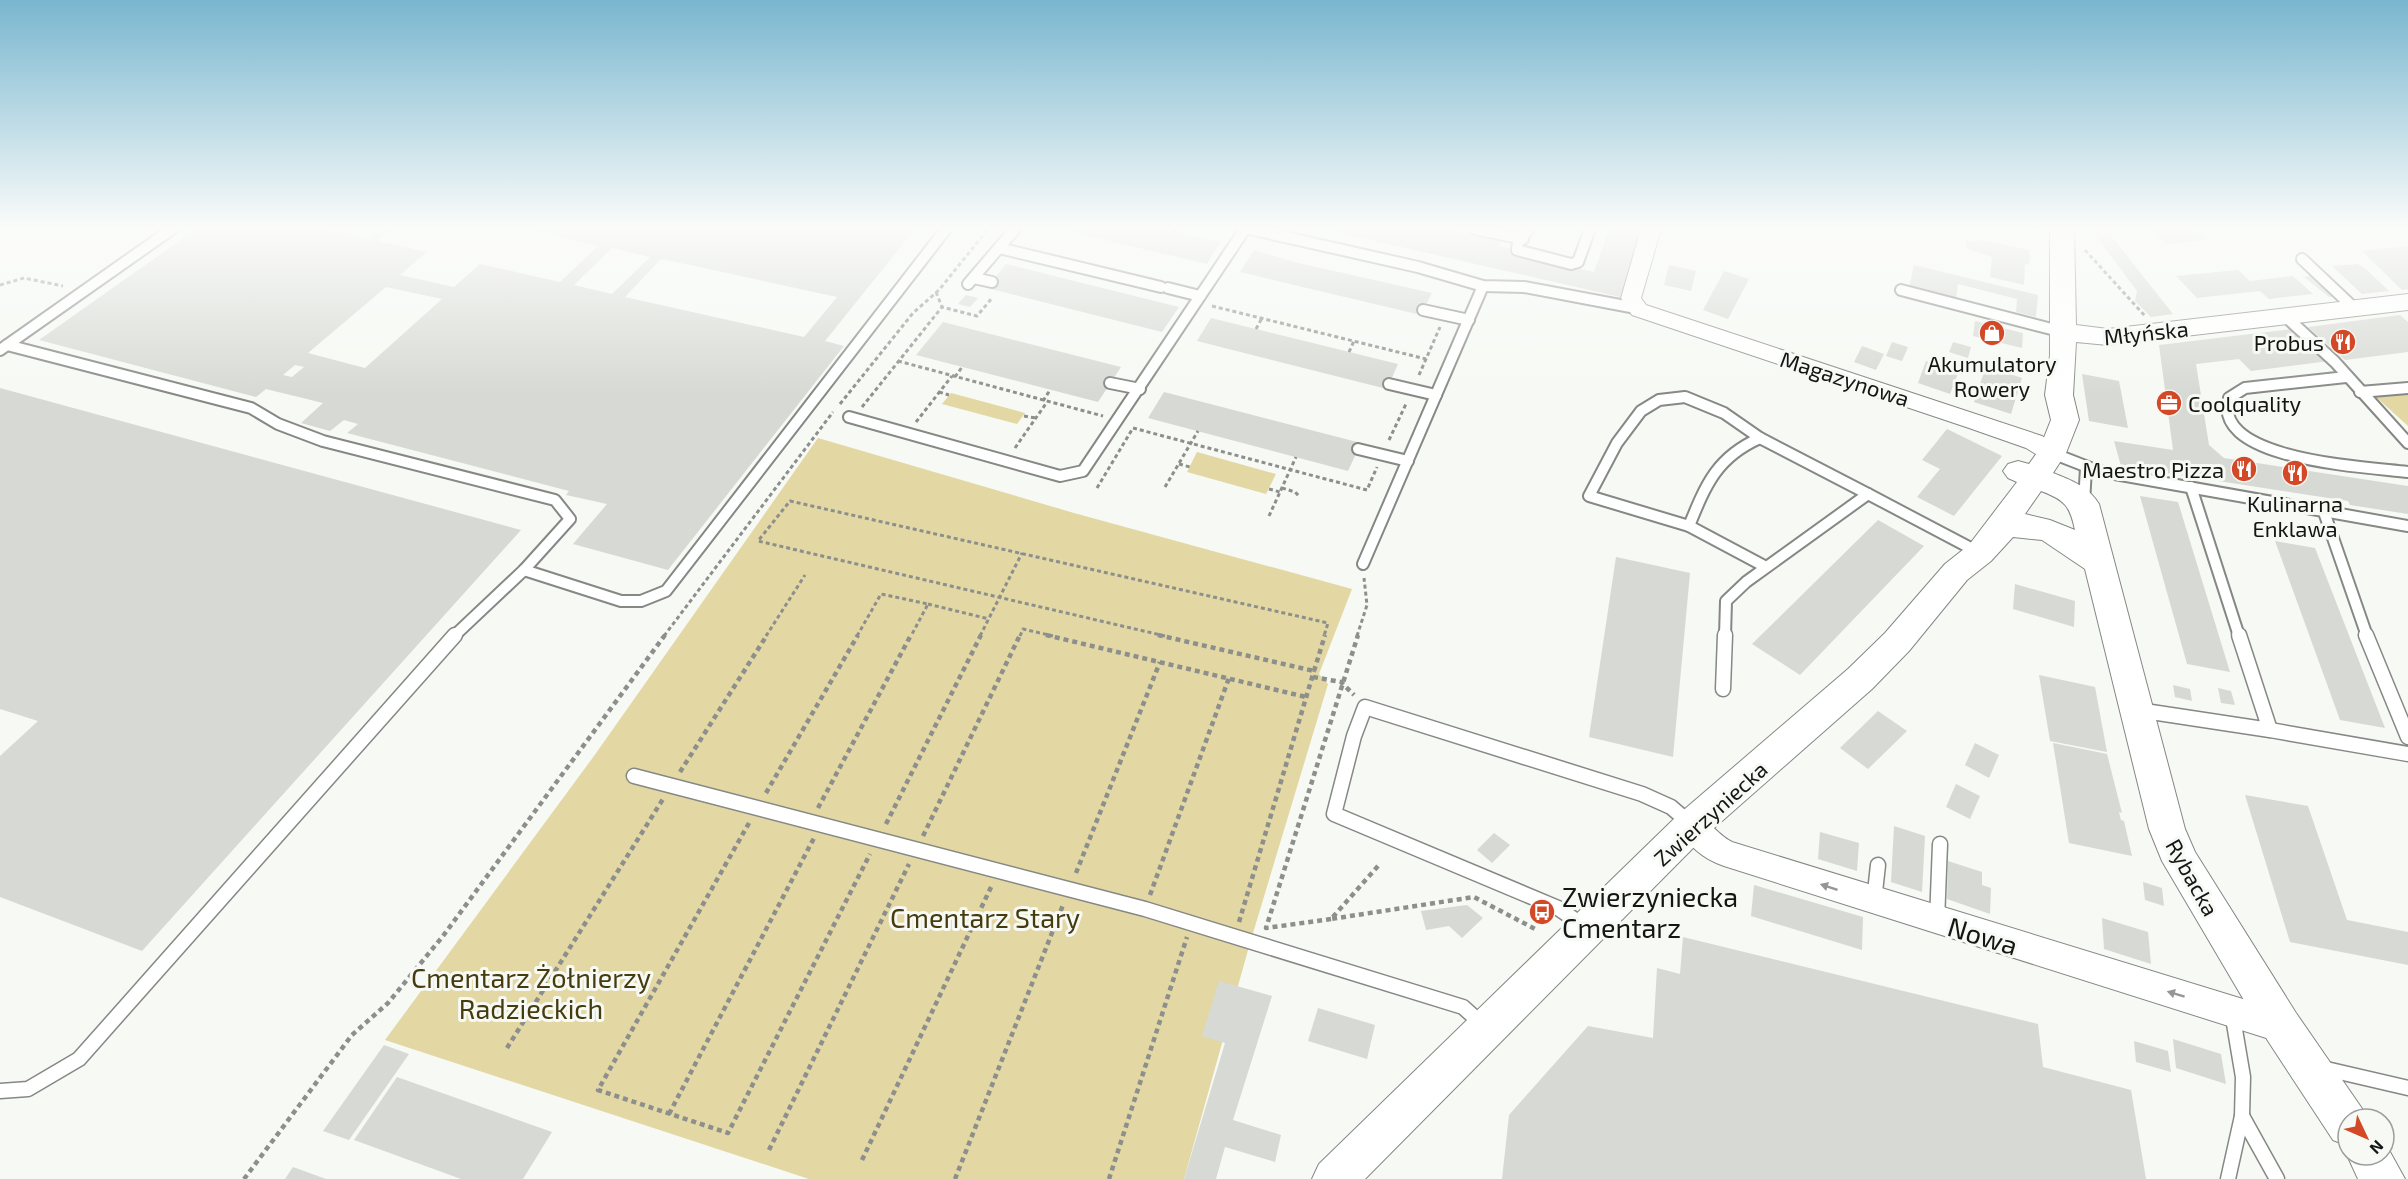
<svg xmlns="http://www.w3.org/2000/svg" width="2408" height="1179" viewBox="0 0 2408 1179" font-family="'Exo 2',sans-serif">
<rect width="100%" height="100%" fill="#f6f9f4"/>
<!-- green -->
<g fill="#e3d7a3">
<polygon points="951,393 1025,413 1017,424 942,404"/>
<polygon points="2408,394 2408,426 2376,397"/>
<polygon points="818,438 1074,513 1352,589 1319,674 1328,684 1250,943 1184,1179 809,1179 385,1040 594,756"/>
<polygon points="1197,452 1276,474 1266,494 1187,472"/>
</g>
<!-- building -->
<g fill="#d7d9d4" fill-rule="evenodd">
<path d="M196,229H325L368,239L381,229H393L378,241L427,252L400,275L454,287L480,264L560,282L598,246L526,229H915L825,341L844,346L668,570L573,544L607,504L566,495L569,491L347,433L358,424L344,420L330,431L301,423L323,403L266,389L256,397L39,340ZM612,248L650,257L612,294L574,285ZM661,259L690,265L837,297L804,337L625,297ZM386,287L442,299L365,368L308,353ZM295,365L304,367L292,377L283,375Z"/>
<polygon points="1058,229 1160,229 1220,242 1207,264"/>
<polygon points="1322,229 1449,229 1501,240 1499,246 1512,249 1510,253 1594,272 1609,229 1641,229 1620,297"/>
<polygon points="2149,229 2196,229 2208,240 2166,244"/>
<polygon points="2093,232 2108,232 2173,314 2151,317 2135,301 2137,291"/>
<polygon points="1978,239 2029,250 2030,260 2028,265 2025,264 2024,285 1990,277 1992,257 1966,248 1967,240 1977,242"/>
<polygon points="2408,246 2408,289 2402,290 2362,251"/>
<polygon points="1254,250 1294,262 1432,293 1421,315 1240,272"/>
<polygon points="1006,264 1179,307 1162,332 987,288"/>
<polygon points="2358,264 2367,270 2389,291 2362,294 2332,266"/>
<polygon points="1669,265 1696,271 1691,291 1664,285"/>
<polygon points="1914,265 2038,295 2036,317 2016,312 2017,299 1958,284 1956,299 1909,288"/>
<polygon points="2238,270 2250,281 2293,276 2313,294 2269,299 2260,291 2197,298 2176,276"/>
<polygon points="1724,271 1749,279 1728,319 1703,310"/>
<polygon points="2314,275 2339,296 2329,297 2304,277"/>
<polygon points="966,295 978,298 970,307 958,304"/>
<polygon points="2400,315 2408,322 2408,352 2345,360 2308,327"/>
<polygon points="1211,318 1398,364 1387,389 1197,341"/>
<polygon points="1975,321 2023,333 2022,348 1973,336"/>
<polygon points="943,322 1121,367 1098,402 916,355"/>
<polygon points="2293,329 2329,361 2251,371 2239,359 2196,364 2209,445 2224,458 2408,486 2408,514 2350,505 2348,501 2121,466 2114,441 2173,450 2159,345"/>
<polygon points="1892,342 1908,347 1902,361 1886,356"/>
<polygon points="1953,342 1971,347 1968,358 1949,352"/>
<polygon points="1862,346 1884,354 1876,370 1854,362"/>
<polygon points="1926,361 1959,371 1950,394 1918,383"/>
<polygon points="1986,366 2022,378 2011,414 1974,402"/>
<polygon points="2082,374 2119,381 2128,428 2089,421"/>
<polygon points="0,388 521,530 142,951 0,897 0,756 38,721 0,709"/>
<polygon points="1164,392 1361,443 1348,471 1148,418"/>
<polygon points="1947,429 2002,456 1954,516 1917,497 1940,469 1922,460"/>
<polygon points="2140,496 2178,502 2230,672 2187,664"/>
<polygon points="1878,520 1924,546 1800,675 1752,644"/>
<polygon points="2275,541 2315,548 2385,728 2340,720"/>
<polygon points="1616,557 1690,573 1673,757 1589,737"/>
<polygon points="2015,584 2075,601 2074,627 2013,609"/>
<polygon points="2039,675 2095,687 2107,752 2050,741"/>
<polygon points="2173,685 2190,689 2192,701 2175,697"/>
<polygon points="2218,688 2231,691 2235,705 2221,703"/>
<polygon points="1878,711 1907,731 1868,769 1840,748"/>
<polygon points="1975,743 1999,755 1989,778 1965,765"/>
<polygon points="2053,743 2107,754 2122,813 2119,812 2121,820 2124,821 2132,856 2069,843"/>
<polygon points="1956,784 1980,796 1970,819 1946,807"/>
<polygon points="2245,795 2308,806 2347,920 2408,932 2408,965 2290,942"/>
<polygon points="1894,826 1925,836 1922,892 1891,882"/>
<polygon points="1820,832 1859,843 1857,871 1818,859"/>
<polygon points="1494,833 1510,845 1492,863 1477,850"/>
<polygon points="1948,861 1982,872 1982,885 1991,888 1990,914 1947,899"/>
<polygon points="2143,882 2162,888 2164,906 2145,900"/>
<polygon points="1754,885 1863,917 1862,950 1751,916"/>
<polygon points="1467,905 1483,918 1462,938 1449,926 1426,930 1421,911"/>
<polygon points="2102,918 2148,932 2151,964 2104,949"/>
<polygon points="1683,937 2038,1024 2043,1067 2131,1090 2146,1179 1502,1179 1509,1115 1588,1026 1653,1038 1657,968 1680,974"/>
<polygon points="1219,981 1272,996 1233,1120 1281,1135 1275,1162 1225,1147 1216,1179 1184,1179 1225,1043 1202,1036"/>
<polygon points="1318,1008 1375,1025 1367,1059 1308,1041"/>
<polygon points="2173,1039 2221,1054 2226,1084 2176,1068"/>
<polygon points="2134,1041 2168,1051 2171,1072 2136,1062"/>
<polygon points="384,1045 409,1054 349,1140 323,1131"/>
<polygon points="397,1077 552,1132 523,1179 461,1179 354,1140"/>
<polygon points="293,1167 326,1179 285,1179"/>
</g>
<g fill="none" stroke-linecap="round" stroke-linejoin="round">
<!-- service-far1 casing -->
<g stroke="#858884" stroke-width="14">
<g id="service-far1">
<polyline points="1250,229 1418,267 1483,286 1524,287 1636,308"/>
<polyline points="1475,229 1523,239"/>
<polyline points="1529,229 1518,242 1517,250 1571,264 1578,262 1590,229"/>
<polyline points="999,248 1161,287"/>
<polyline points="2302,259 2354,308"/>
<polyline points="974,278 992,282"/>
<polyline points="968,284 1015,229"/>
<polyline points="1168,288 1200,296"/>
<polyline points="1901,290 2063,332"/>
<polyline points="1423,310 1469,320"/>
<polyline points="2285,316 2335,362 2408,443"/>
<polyline points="7,345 251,408 278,424 323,441 555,500 570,519 524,570 454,636"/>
<polyline points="0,350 172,229"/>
<path d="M2346,377L2245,388L2229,398C2210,461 2370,467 2408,472"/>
<polyline points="1110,383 1140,389"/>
<polyline points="1389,384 1436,395"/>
<polyline points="2360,392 2408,388"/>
<polyline points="849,417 1060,476 1083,471 1245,229"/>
<polyline points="1358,449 1408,461"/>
<polyline points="2052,453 2098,471 2408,526"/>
<polyline points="2191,487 2239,636"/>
<polyline points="2084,503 2086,468"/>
<polyline points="2324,512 2367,636"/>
<path d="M1689,526C1706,484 1717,457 1760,438"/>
<polyline points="1363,564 1483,286"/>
<polyline points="1766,567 1689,526 1589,496 1617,443 1641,411 1659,400 1685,397 1724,413 1760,438 1868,494"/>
<polyline points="524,570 621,601 641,601 666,591 946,229"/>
<polyline points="1725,636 1726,601 1746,582 1868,494 1980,553"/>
</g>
</g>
<!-- service casing -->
<g stroke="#858884" stroke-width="17">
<g id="service">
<polyline points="2366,635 2408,737"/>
<polyline points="1723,689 1725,635"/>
<polyline points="2138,710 2270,730 2239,635"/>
<polyline points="2270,730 2408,754"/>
<polyline points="634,776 1145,909 1463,1007 1483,1025"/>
<polyline points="1874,901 1878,865"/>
<polyline points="1937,921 1940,844"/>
<polyline points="1585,927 1558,908 1334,814 1354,736 1365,707 1642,794 1671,807 1692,825"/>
<polyline points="2322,1068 2408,1088"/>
<polyline points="0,1091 28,1089 79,1059 455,635"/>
<polyline points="2242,1116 2277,1179"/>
<polyline points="2228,1179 2242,1116 2243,1077 2232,1012"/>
</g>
</g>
<!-- minor casing -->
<g stroke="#858884" stroke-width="2">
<g id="minor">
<polygon points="1641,229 1661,229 1641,298 1646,305 2042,436 2060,447 2064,453 2060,459 2052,461 2044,459 2026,448 1969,428 1632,315 1621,298"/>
<path d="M1692,812C1708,818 1716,834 1732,842L2282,1011L2294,1016L2298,1027L2294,1038L2282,1043L1724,866C1703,859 1687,845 1677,825L1682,816Z"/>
</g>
</g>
<!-- tertiary casing -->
<g stroke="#858884" stroke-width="2">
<g id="tertiary">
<path d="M2050,229H2074L2076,325L2108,329L2408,294V310L2108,345L2076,342L2073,395L2079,420L2066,453L2053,473C2071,480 2089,487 2099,504L2185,829L2195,852L2296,1013L2363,1110L2367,1119H2348V1146L2333,1140L2268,1041L2162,861L2149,829L2085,569L2042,540L2013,537L1991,561L1967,580L1909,651L1872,689L1705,836L1365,1179H1312L1319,1164L1679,814L1848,669L1885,633L1945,564L1969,545L2017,482L2008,478L2003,471L2008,464L2018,461L2029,464L2039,450L2051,420L2045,395L2050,355ZM2041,491C2065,500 2070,506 2075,530L2050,520L2025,514Z"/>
<polygon points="2384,1141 2405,1179 2358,1179 2347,1155 2348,1152 2348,1155 2384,1155"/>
</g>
</g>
<!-- path-far1 -->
<g stroke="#8d8f8c" stroke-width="3" stroke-dasharray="4 3" stroke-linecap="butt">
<polyline points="1173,232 1175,229"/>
<polyline points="2085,250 2145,316"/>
<polyline points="0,285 24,278 63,286"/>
<polyline points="936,292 942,307"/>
<polyline points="1212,306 1426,359"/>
<polyline points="1256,329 1262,318"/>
<polyline points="1349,352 1354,341"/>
<polyline points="898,361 1103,416"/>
<polyline points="1419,375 1440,327"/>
<polyline points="955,377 962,367"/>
<polyline points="939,392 949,395"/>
<polyline points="1043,401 1050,390"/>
<polyline points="840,404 913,313 939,290 988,229"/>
<polyline points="862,407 942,307 977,316 992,298"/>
<polyline points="1024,416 1036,418"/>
<polyline points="916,422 952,376"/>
<polyline points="1389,440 1406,404"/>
<polyline points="1015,448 1047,402"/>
<polyline points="1179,464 1190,467"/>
<polyline points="1165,487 1198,431"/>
<polyline points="1097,488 1133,428 1367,490 1377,467"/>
<polyline points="1282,488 1295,492 1300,497"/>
<polyline points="1269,489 1280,492"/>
<polyline points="1269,516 1296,457"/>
<polyline points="928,604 989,619"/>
<polyline points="664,636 833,412"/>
<polyline points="766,636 805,575"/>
<polyline points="857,636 881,594 928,604 911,636"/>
<polyline points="980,636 1022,553"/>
<polyline points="1020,636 1023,629 1053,636"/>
<polyline points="1165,636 758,541 790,501 1328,623 1324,636"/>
<polyline points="1357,636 1367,605 1364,578"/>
</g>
<!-- path -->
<g stroke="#8d8f8c" stroke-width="4.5" stroke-dasharray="5 4" stroke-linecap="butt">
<polyline points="1046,635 1306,697"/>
<polyline points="1158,635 1314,671"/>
<polyline points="1314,671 1325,635"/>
<polyline points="1313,677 1341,682 1354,695"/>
<polyline points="680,772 767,635"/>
<polyline points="766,793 858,635"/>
<polyline points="818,808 911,635"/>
<polyline points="749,823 598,1090 728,1133 870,854"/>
<polyline points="886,824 981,635"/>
<polyline points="923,836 1020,635"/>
<polyline points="1378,866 1331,919 1474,897 1537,930"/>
<polyline points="1076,873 1160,662"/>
<polyline points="1150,895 1229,678"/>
<polyline points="1331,919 1266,928 1358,635"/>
<polyline points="1239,922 1314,671"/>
<polyline points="507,1048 663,799"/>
<polyline points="669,1114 814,838"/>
<polyline points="769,1150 909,864"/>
<polyline points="862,1160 992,885"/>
<polyline points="244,1179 352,1035 388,1003 443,936 665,635"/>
<polyline points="955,1179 1063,905"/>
<polyline points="1109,1179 1187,937"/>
</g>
<!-- service-far1 -->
<use href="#service-far1" stroke="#fff" stroke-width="10"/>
<!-- service -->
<use href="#service" stroke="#fff" stroke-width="14"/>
<!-- minor -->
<use href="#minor" fill="#fff" fill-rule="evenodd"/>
<!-- tertiary -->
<use href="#tertiary" fill="#fff" fill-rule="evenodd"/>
</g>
<!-- one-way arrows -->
<defs><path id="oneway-solid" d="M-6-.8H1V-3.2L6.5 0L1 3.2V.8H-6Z" transform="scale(1.5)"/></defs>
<g fill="#969695">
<use href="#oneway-solid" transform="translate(1829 887) rotate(-162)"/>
<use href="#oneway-solid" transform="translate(2176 994) rotate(-163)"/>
</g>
<!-- sky -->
<linearGradient id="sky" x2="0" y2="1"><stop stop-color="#79b6cf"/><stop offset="0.58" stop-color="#fbfcfa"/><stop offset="1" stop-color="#fbfcfa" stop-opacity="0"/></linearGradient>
<rect width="2408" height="394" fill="url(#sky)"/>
<!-- icons -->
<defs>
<g id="shop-disc" transform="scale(1.35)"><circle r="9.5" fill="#d34927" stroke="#f6f9f4"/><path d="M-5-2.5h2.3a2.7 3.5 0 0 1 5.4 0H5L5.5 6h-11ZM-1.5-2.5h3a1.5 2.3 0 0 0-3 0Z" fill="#fff"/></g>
<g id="restaurant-disc" transform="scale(1.35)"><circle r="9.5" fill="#d34927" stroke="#f6f9f4"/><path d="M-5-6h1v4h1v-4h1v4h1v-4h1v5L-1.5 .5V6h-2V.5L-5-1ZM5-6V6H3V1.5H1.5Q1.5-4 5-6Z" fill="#fff"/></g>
<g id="office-disc" transform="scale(1.35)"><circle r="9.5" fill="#d34927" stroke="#f6f9f4"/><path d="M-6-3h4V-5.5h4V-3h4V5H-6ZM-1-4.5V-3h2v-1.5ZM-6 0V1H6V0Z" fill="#fff"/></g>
<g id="bus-disc" transform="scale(1.35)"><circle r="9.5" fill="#d34927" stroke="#f6f9f4"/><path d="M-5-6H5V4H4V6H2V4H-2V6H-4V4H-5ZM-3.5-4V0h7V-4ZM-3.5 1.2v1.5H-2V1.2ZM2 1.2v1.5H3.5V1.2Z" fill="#fff"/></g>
</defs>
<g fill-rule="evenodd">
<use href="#shop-disc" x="1992" y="333"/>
<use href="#restaurant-disc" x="2343" y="342"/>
<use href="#office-disc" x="2169" y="403"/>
<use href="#restaurant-disc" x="2244" y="469"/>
<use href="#restaurant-disc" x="2295" y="473"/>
<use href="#bus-disc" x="1542" y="912"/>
</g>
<g text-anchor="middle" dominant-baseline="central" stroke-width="6" stroke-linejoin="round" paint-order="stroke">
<!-- street labels -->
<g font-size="22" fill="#151614" stroke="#f6f9f4">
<text transform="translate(2146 332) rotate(-6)">Młyńska</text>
<text transform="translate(1845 378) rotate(18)">Magazynowa</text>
<text transform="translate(1710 813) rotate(-42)">Zwierzyniecka</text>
<text transform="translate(2193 877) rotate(61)">Rybacka</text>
</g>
<!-- poi labels -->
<g font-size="22" fill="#151614" stroke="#f6f9f4" text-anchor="end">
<text x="2324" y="342">Probus</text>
<text x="1992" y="363" text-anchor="middle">Akumulatory<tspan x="1992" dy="25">Rowery</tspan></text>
<text x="2188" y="403" text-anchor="start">Coolquality</text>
<text x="2224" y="469">Maestro Pizza</text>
<text x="2295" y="503" text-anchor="middle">Kulinarna<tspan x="2295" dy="25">Enklawa</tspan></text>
</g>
<!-- near-poi labels -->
<g font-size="27" fill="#151614" stroke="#f6f9f4" text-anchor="start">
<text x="1562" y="896">Zwierzyniecka<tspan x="1562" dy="31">Cmentarz</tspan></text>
</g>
<!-- near-park labels -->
<g font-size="27" fill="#453b0f" stroke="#f6f9f4">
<text x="985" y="917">Cmentarz Stary</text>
<text x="531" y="977">Cmentarz Żołnierzy<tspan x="531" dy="31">Radzieckich</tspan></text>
</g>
<!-- near-street labels -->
<g font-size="27" fill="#151614" stroke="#f6f9f4">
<text transform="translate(1983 935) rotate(17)">Nowa</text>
</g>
</g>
<!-- north arrow -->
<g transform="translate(2366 1137) rotate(134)"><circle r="28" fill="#f6f9f4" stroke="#9c9e9a" stroke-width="1.5"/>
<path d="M0-4.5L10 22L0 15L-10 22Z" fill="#d34927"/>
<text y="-9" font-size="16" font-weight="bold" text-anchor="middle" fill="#151614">N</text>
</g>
</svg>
